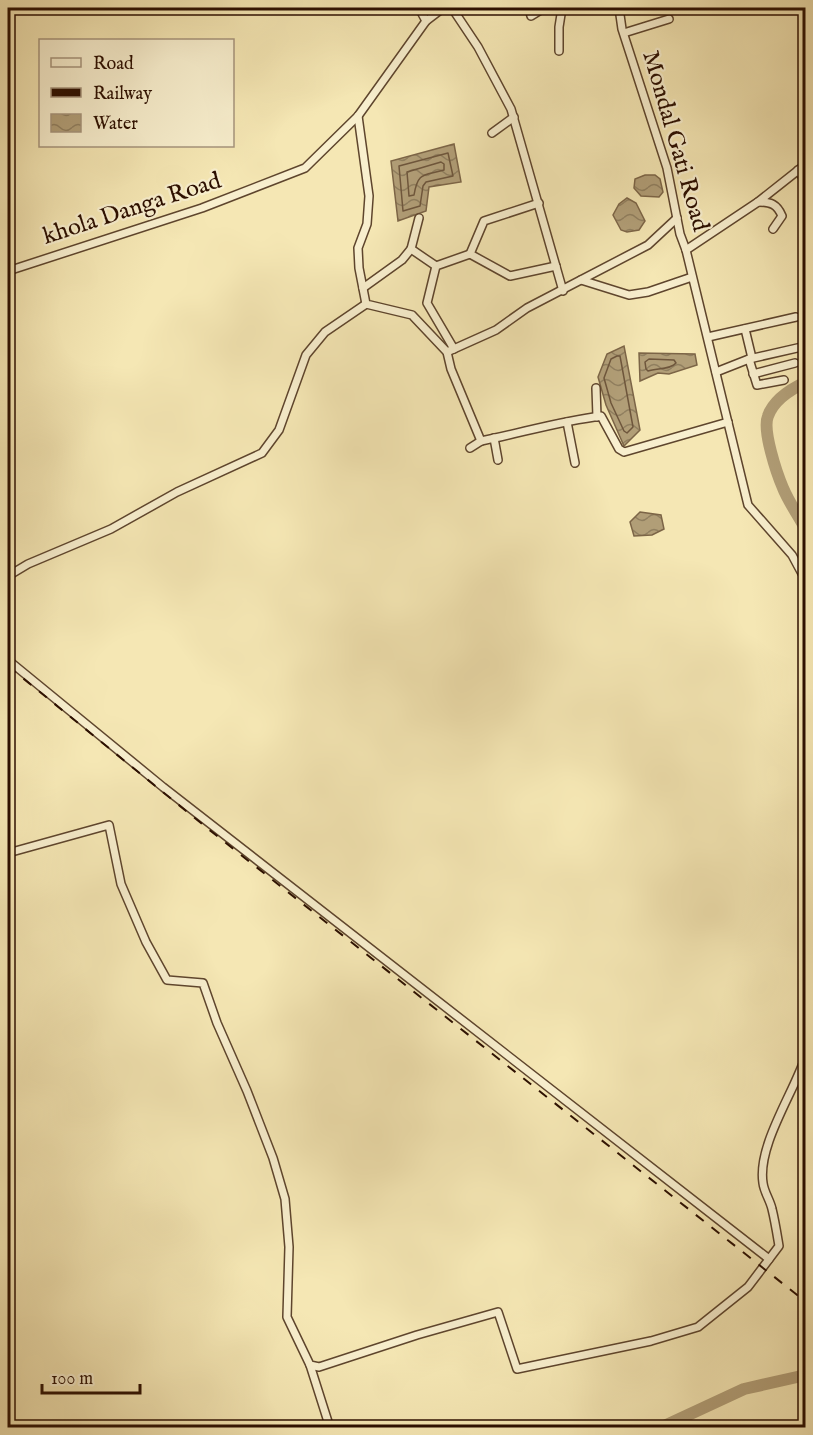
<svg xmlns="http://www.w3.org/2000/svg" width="813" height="1435" viewBox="0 0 813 1435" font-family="'IM FELL English',serif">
<defs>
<pattern id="water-waves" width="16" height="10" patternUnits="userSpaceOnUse" patternTransform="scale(1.5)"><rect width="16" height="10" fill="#b19e77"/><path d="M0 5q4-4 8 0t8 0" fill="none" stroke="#907f5f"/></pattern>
</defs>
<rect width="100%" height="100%" fill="#f5e7b4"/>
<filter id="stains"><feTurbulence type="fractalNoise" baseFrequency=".00333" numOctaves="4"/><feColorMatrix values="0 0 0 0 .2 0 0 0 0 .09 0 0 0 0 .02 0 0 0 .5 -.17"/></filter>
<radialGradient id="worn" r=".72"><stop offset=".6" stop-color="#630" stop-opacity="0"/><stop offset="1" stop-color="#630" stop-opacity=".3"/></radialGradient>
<!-- water -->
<g fill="url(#water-waves)" stroke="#7c6547" stroke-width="1.5">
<polygon points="454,144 461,182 429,187 426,211 398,221 391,161"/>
<polygon points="645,175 655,175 660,179 663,192 659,197 641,196 634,188 635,179"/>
<polygon points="627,198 636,203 645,221 639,230 627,232 621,230 613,215 619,204"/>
<polygon points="624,346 640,430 624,446 606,405 598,377 607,354"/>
<polygon points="639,353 695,354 697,365 669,374 658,373 640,381"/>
<polygon points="640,512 661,515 664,529 652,535 634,536 630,522"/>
</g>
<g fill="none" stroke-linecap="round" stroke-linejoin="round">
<!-- shore -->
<g stroke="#6e563c" stroke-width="1.5">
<polygon points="448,153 453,176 426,182 423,186 420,206 403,211 399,166"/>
<path d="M441,162L444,164V170C424,176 418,171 414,195L409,196L407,172Z"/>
<polygon points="617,356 620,356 633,427 627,433 624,431 611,403 604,378 611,359"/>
<path d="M649,359L674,360L676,363C670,370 657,368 648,371L646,369L645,362Z"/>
</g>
<!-- river -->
<g stroke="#b19e77" stroke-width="12">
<path d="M806,382C791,389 774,399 768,416C762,430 777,474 783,488C789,503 799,516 806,530"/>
<polyline points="660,1428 744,1389 806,1375"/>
</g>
<!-- street casing -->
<g stroke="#5e452d" stroke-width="10">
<g id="street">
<polyline points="419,8 426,21"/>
<polyline points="452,8 478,47 511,109 563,291"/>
<polyline points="529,8 531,16 544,8"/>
<polyline points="619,8 622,29 667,168 680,234 686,250 748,505 792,555 806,581"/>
<polyline points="627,32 669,19"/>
<polyline points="559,51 559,27 562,8"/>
<path d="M358,116L369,196L367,224L358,248L359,268L366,304L412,315L447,352L451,369L481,441C521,433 561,421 601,416L619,449L624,452L728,422"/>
<polyline points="492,133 514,117"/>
<polyline points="798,170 806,183"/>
<path d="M758,202C771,202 777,204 782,216L773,229"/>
<polyline points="411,249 419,218"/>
<polyline points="686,250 758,202 806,164"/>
<polyline points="470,254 484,221 539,203"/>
<polyline points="8,271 202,208 305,168 358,116 426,21 443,8"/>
<polyline points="581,280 629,295 648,292 692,277"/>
<polyline points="363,288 402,260 411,249 436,266"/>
<polyline points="745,329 752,358"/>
<polyline points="708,337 796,317"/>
<polyline points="454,349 427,303 436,266 470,254 510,276 556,266"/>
<polyline points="447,352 496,330 527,308 648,245 677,218"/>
<polyline points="749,359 757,385 784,380"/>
<polyline points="716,372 749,359 806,346"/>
<polyline points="753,374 795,363"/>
<polyline points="596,388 597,417"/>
<polyline points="567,422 575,463"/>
<polyline points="494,438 498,460"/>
<polyline points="470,448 481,441"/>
<polyline points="8,576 28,564 111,529 177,492 262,453 279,430 306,355 325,332 366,304"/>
<polyline points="8,660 163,787 769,1259"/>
<path d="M8,853L109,825L121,884L146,942L167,980L203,983L217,1023L247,1091L273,1158L285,1199L289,1247L287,1317L310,1365L319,1367L417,1335L498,1312L517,1369L651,1341L698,1327L748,1287L779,1246C777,1234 775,1221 772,1209C770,1200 764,1192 763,1183C757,1145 795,1091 806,1055"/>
<polyline points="310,1365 330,1428"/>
</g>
</g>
<!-- street -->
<use href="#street" stroke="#f8efce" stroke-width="7"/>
<!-- rail -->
<polyline stroke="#2c0f00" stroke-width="2" stroke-dasharray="10 10" stroke-linecap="butt" points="8,666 212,832 806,1302"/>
</g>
<g text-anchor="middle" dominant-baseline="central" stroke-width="4.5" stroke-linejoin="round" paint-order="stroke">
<!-- street labels -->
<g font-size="24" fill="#2c0f00" stroke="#f8efce">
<text transform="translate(675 141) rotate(74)">Mondal Gati Road</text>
<text transform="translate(132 209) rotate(-18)">khola Danga Road</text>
</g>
</g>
<!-- margin -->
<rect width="813" height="1435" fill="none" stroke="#f5e7b4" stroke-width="30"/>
<rect x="9" y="9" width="795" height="1417" fill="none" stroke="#2c0f00" stroke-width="3"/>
<rect x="15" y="15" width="783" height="1405" fill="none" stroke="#2c0f00" stroke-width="1.5"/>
<!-- legend -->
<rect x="39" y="39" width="195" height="108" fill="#f8efce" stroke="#a6957c" stroke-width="1.5"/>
<rect x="51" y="58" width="30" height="9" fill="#f8efce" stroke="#a6957c" stroke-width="1.5"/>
<text x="93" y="69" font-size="18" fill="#2c0f00">Road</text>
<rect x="51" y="88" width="30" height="9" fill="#2c0f00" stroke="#a6957c" stroke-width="1.5"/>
<text x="93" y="99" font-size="18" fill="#2c0f00">Railway</text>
<rect x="51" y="114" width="30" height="18" fill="url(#water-waves)" stroke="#a6957c" stroke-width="1.5"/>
<text x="93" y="129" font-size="18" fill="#2c0f00">Water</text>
<!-- scale -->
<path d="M42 1384v9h98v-9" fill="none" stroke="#2c0f00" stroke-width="3"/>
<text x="51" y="1384" font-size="18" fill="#2c0f00" stroke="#f8efce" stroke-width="4.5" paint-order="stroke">100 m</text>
<rect width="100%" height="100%" filter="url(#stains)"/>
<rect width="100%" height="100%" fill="url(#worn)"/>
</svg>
